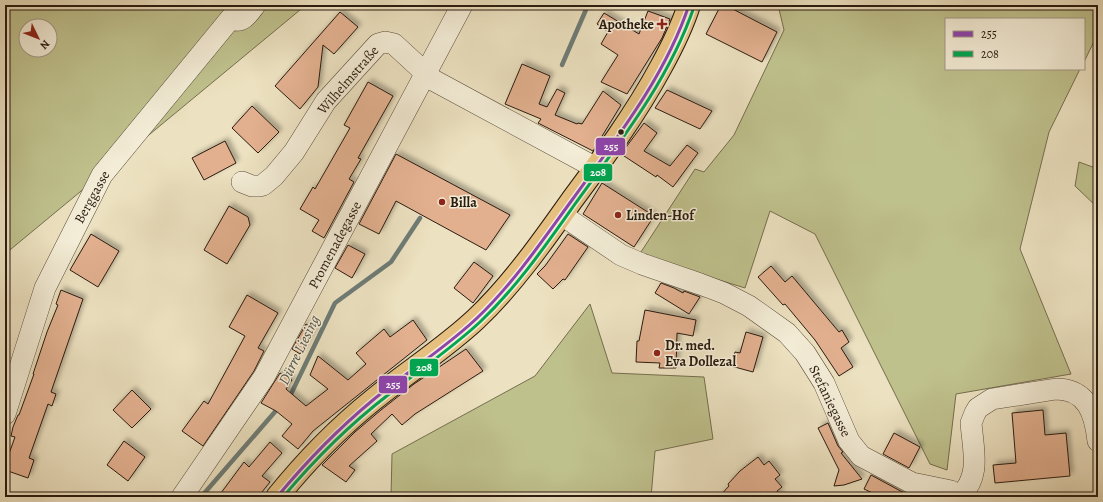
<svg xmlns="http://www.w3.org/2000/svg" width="1103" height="502" viewBox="0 0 1103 502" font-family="Alegreya,serif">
<defs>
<filter id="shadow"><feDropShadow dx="3.5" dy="-3.5" stdDeviation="2" flood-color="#0004"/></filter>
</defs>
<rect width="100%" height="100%" fill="#ece1c0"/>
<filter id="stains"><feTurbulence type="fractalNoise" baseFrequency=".005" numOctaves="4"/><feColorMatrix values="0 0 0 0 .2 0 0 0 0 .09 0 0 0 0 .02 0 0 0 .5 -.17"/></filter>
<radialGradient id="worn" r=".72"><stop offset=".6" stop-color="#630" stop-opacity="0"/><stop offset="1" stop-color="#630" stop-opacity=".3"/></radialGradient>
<!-- green -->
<g fill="#bfc18d" stroke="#746e4e" fill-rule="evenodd">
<path d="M5,5H306L5,254ZM26,26H50V50H26Z"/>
<polygon points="778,5 1098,5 1098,33 1084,62 1084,19 946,19 946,69 1080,69 1049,132 1020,249 1071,374 956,394 947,470 930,464 815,234 770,211 745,288 639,255 695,169 704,172 734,135 784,30"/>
<polygon points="1079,162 1098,169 1098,208 1075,186"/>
<polygon points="590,304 612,373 704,377 713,439 655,451 651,497 391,497 392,454 535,376"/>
</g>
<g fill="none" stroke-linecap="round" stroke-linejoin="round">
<!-- stream -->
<g stroke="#6e7c76" stroke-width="4.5">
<polyline points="562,65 588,5"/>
<polyline points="287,398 291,394 335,303 391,262 420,218"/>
<polyline points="201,497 280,406"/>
</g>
</g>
<!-- building -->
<g fill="#e2b08f" stroke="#2a1b0f" filter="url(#shadow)">
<polygon points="721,5 725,5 777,32 762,62 706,34"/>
<polygon points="648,11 670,19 662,38 627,94 601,82 618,55 601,44 608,32 597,24 604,13 639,34"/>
<polygon points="340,12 358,27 334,54 323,45 318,87 300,109 275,86"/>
<polygon points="522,64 550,76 539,104 547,107 557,89 565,93 555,115 577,124 578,123 582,124 603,91 621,105 593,151 538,123 541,119 505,104"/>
<polygon points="368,82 393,96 358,158 361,159 349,179 354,182 324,238 312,231 319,220 300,209 313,187 315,189 350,128 344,125"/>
<polygon points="667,90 712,111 700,129 655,108"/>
<polygon points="252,106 279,132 258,153 232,128"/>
<polygon points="644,123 657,133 644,151 670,166 687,145 698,153 673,187 657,175 656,177 621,154"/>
<polygon points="225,141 236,163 204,180 192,158"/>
<polygon points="396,154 510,215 486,250 396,201 379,234 359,224"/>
<polygon points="602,183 654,216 634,247 583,214"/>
<polygon points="229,206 248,217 250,225 227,264 204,250"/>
<polygon points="91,234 119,251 98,287 70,270"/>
<polygon points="568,234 588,247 565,280 563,279 553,289 537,274 545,266"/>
<polygon points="348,245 365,254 352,278 335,268"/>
<polygon points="474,262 493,276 473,303 454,288"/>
<polygon points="771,266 785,282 792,276 839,332 842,330 849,342 841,348 853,367 839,376 815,340 785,304 783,305 758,277"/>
<polygon points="661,283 674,288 683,293 684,291 700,297 689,314 655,293"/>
<polygon points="61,290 83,299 51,392 56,394 52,406 48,404 29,458 34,460 28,478 5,470 5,465 15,437 11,436 13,427 18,415 19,415 34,374 33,374 47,332 58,305 56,304"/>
<polygon points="247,295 278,313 258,348 264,351 254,371 203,446 182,431 204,401 208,404 245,336 229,327"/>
<polygon points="645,310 696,320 693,336 677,333 676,368 659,368 660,363 636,362 637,341 639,341"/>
<polygon points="413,320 427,340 313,431 298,449 282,436 292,424 276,411 261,403 280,373 292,380 286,389 306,406 328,389 310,375 318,356 348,380 366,364 356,353 384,329 390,337"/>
<polygon points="306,324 315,329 300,354 292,349"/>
<polygon points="746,332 763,337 753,372 731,366 735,352 740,353"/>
<polygon points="466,349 483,371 415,414 402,425 392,414 371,434 377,441 349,466 355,470 346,482 322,465 355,432 381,410 414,384"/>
<polygon points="132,390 151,409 132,428 113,410"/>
<polygon points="1043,410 1045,435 1066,433 1070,476 995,483 993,465 1016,463 1012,413"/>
<polygon points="828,423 838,446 843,452 841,453 862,479 844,485 834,486 839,470 818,428"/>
<polygon points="894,433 920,447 909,468 883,454"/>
<polygon points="124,441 145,457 128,481 107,465"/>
<polygon points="270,442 282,453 262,476 270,482 258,497 218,497 244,462 249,467"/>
<polygon points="758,457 764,465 769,461 780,475 775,479 782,487 777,491 782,497 719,497 729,486 728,484 740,471"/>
<polygon points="871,475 906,494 921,497 881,497 864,489"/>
</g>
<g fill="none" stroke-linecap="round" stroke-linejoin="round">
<!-- minor casing -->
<g stroke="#5a4c3b" stroke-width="22">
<g id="minor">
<polyline points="242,182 252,186 259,186 263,185 274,176 294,152 326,101 378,44 385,42 394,44 433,80 596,168"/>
<polyline points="562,215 621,255 642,264 700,284 724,293 749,306 787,333 805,353 824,383 849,441 861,456 912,483 951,491 958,497"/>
<path d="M5,414L45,288L102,175L231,18C242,25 249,13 255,5"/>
<polyline points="182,497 264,377 462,5"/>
<path d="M958,497C982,479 973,449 971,423L975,413L978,408L992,399L1056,389C1088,389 1095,415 1098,441"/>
</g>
</g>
<!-- major casing -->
<g stroke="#2a1b0f" stroke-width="24">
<path id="major" d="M277,497C306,461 337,429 373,400C407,372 444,349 476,319C512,285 543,241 572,200C604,157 635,115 661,67C672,47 682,27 689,5"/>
</g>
<!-- minor -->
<use href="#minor" stroke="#f3ecd6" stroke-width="21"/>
<!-- major -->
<use href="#major" stroke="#e6c080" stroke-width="22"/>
<!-- bus-1 casing -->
<g stroke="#f3ecd6" stroke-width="6">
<path id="bus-1" d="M277,497C306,462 338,429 373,400C407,372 444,349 476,319C513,284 542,241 572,200C616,139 665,77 689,5"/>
</g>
<!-- bus-2 casing -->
<g stroke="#f3ecd6" stroke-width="6">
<path id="bus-2" d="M283,497C315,459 349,425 388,395C418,371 451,349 480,322C517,287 546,245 575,204C620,142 669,80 694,7"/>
</g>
<!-- bus-1 -->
<use href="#bus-1" stroke="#8e44ad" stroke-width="3"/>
<!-- bus-2 -->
<use href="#bus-2" stroke="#00a651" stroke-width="3"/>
</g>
<!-- markers -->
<g fill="#8f2418" stroke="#f3ecd6" stroke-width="1.5">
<path d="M660 18h4v4h4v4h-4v4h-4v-4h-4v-4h4z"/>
<circle cx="442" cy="202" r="4"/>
<circle cx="618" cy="215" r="4"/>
<circle cx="657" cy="353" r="4"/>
</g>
<circle fill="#2a1b0f" stroke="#f3ecd6" stroke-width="1.5" cx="621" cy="132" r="3.5"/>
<g text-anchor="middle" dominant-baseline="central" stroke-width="3" stroke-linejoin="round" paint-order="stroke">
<!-- poi labels -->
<g font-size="14" font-weight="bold" fill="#2a1b0f" stroke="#f3ecd6" text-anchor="start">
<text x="654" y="24" text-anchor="end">Apotheke</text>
<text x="450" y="202">Billa</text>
<text x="626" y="215">Linden-Hof</text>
<text x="665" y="345">Dr. med.<tspan x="665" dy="16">Eva Dollezal</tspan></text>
</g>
<!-- street labels -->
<g font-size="14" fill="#2a1b0f" stroke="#f3ecd6">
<text transform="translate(348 80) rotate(-49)">Wilhelmstraße</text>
<text transform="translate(92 197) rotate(-61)">Berggasse</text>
<text transform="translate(335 245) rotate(-62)">Promenadegasse</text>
<text transform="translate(830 401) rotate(64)">Stefaniegasse</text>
</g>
<!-- water labels -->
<g font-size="15" font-style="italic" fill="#52534b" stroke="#f3ecd6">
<text transform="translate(299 350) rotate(-64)">Dürre Liesing</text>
</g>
</g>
<g stroke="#f3ecd6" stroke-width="1.5">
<rect x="595" y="137" width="31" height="19" rx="4" fill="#8e44ad"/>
<rect x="583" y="163" width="30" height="19" rx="4" fill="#00a651"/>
<rect x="409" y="358" width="30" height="19" rx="4" fill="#00a651"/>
<rect x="378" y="375" width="30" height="19" rx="4" fill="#8e44ad"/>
</g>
<g font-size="11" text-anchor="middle" font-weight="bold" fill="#fff">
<text x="611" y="150">255</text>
<text x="598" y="176">208</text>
<text x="424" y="371">208</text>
<text x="393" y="388">255</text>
</g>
<!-- margin -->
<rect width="1103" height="502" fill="none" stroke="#ece1c0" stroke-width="20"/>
<rect x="6" y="6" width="1091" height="490" fill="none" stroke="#2a1b0f" stroke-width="2"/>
<rect x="10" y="10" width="1083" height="482" fill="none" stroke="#2a1b0f"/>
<!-- legend -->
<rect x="945" y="18" width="140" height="52" fill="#f3ecd6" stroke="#a39886"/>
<rect x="953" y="31" width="20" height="6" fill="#8e44ad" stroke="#a39886"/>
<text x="981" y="38" font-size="12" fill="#2a1b0f">255</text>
<rect x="953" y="51" width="20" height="6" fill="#00a651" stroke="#a39886"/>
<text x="981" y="58" font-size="12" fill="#2a1b0f">208</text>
<!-- north arrow -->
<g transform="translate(38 38) rotate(133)"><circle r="19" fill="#f3ecd6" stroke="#a39886"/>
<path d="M0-3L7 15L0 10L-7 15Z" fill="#8f2418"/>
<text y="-6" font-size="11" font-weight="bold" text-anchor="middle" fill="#2a1b0f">N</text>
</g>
<rect width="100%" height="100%" filter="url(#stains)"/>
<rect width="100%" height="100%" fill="url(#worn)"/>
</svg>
